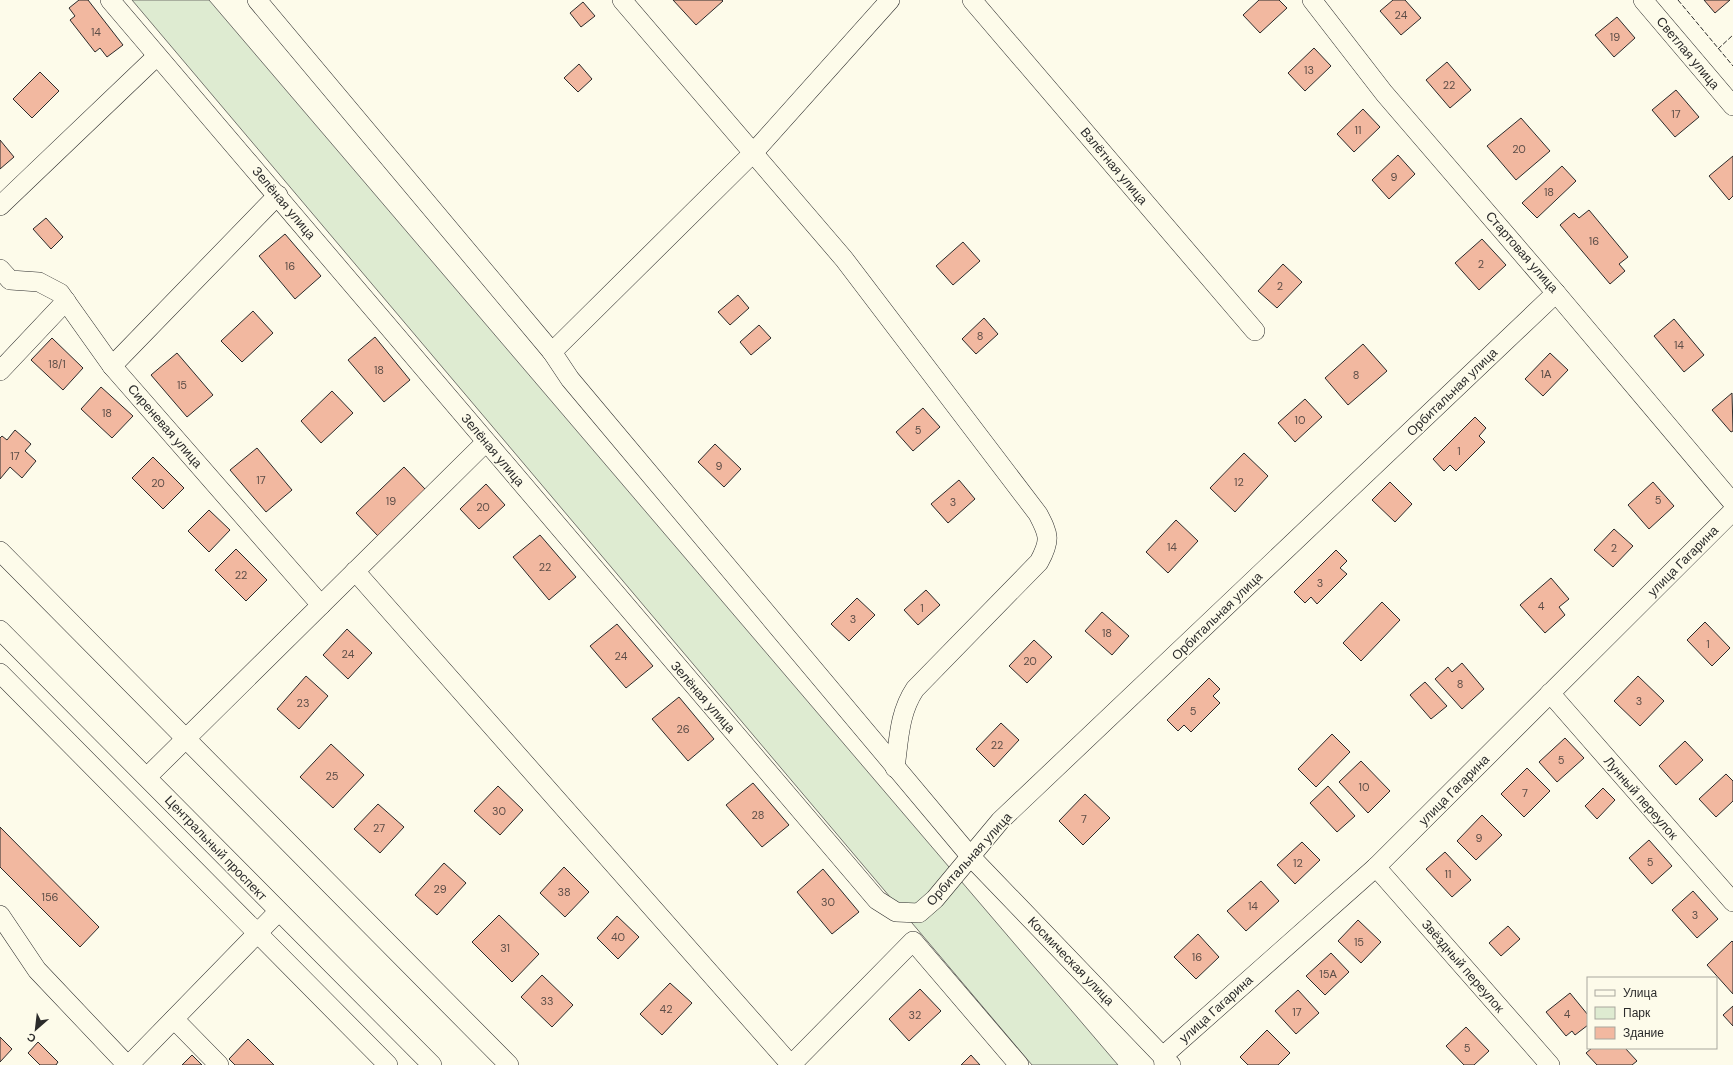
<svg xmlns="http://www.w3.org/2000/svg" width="1733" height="1065" viewBox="0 0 1733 1065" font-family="'DM Sans',sans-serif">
<rect width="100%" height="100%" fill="#fdfbea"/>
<!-- green -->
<polygon fill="#deebd1" stroke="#74746e" points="132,0 209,0 1118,1065 1032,1065"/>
<!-- building -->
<g fill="#f2b8a0" stroke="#2b2b2b">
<polygon points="79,0 88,0 123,45 107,57 100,48 95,52 70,20 75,16 69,8"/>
<polygon points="673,0 722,0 723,1 696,25"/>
<polygon points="1259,0 1279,0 1287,8 1260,33 1243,15"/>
<polygon points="1393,0 1405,0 1421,18 1401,35 1380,11"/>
<polygon points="1704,0 1730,0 1715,13"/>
<polygon points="583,2 595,16 581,27 570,13"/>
<polygon points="1617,17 1635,38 1614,57 1595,35"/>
<polygon points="1314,48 1331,66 1305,91 1288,73"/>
<polygon points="1447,62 1471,90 1450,108 1426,80"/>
<polygon points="579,64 592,79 578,92 564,78"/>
<polygon points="40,72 59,91 32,118 13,99"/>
<polygon points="1676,90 1699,117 1675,137 1652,110"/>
<polygon points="1363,109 1380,127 1354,152 1337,134"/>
<polygon points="1521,118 1550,151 1516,180 1487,146"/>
<polygon points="0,140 14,157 0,169"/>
<polygon points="1398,155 1415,174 1389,199 1372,180"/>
<polygon points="1733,156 1733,196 1729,200 1709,176"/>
<polygon points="1562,166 1576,181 1537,218 1522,203"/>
<polygon points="1589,210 1628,257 1619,264 1625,271 1610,284 1560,225 1574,213 1579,218"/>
<polygon points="46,218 63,237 51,249 33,229"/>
<polygon points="285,234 321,276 295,299 259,256"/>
<polygon points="1482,239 1506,265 1479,290 1455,263"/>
<polygon points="963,242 980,261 953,285 936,266"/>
<polygon points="1283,264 1302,282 1277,308 1258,291"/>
<polygon points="738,295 749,308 730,325 718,312"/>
<polygon points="253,311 273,333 242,362 221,341"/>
<polygon points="984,318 998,334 976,354 962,339"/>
<polygon points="1674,319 1704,355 1684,372 1654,336"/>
<polygon points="759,325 771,338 751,355 740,342"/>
<polygon points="375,337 410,380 384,402 348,360"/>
<polygon points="52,338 83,368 63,390 31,360"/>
<polygon points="1363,344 1387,371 1348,405 1325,378"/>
<polygon points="177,353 213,395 187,417 151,375"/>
<polygon points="1550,353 1568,370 1543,396 1525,379"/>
<polygon points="101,387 133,416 112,438 81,409"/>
<polygon points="332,391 353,413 321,443 301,421"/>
<polygon points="1732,393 1733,431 1731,432 1712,410"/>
<polygon points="1305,399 1322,417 1295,442 1278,423"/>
<polygon points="923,408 940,427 913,451 896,432"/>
<polygon points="1475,417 1486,428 1479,436 1485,442 1456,471 1450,465 1444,471 1433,459"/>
<polygon points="15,430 31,444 25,451 36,461 22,478 10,467 0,479 0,438 2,436 7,440"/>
<polygon points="715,444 741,469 724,487 698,462"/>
<polygon points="257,448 292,490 266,512 230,470"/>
<polygon points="1244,453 1268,476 1235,512 1210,488"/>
<polygon points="153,457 184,488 163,509 132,478"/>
<polygon points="404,467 425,489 378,536 356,513"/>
<polygon points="959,480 975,499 948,523 931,504"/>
<polygon points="1390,482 1412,504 1395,522 1372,500"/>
<polygon points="1653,482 1674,506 1649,529 1628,505"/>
<polygon points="486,484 505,505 479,529 460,509"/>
<polygon points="209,510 230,530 209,552 188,531"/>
<polygon points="1176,520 1198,541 1168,573 1146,552"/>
<polygon points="1614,529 1633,546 1613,567 1594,550"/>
<polygon points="540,535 576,577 549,600 513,557"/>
<polygon points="236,549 267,580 246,601 215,570"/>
<polygon points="1336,550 1347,561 1340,568 1347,574 1317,604 1311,597 1305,603 1294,592"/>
<polygon points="1551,578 1569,599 1559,607 1565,615 1545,633 1520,605"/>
<polygon points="926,590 940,605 918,625 904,610"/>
<polygon points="857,598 875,615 849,641 831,624"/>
<polygon points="1382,602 1400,620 1361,661 1343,643"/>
<polygon points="1102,612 1129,636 1112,655 1085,631"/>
<polygon points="1705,622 1730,648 1712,666 1687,640"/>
<polygon points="617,624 653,666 626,688 590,646"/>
<polygon points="347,629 372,653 348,679 323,655"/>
<polygon points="1034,640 1052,657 1027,683 1009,666"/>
<polygon points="1462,663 1484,689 1462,709 1435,679 1448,667 1452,672"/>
<polygon points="306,676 328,696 299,729 277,709"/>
<polygon points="1638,676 1664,701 1640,726 1614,701"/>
<polygon points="1209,678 1220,689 1213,696 1220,703 1191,732 1184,725 1178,731 1167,720"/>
<polygon points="1425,682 1447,706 1431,719 1410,695"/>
<polygon points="679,697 714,739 688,761 652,719"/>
<polygon points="1001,723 1019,740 994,767 976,749"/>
<polygon points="1332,734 1350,752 1316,787 1298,769"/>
<polygon points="1565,738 1584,758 1557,782 1539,762"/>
<polygon points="1685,741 1703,760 1676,785 1659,766"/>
<polygon points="331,744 364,775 333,808 300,777"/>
<polygon points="1361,761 1390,791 1368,813 1339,782"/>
<polygon points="1527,768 1550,791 1524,817 1501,794"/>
<polygon points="1726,774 1733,781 1733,801 1716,817 1699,799"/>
<polygon points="753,783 789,825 762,847 726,805"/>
<polygon points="498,786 523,810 500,835 474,811"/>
<polygon points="1328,786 1355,816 1337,832 1310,803"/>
<polygon points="1603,788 1615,800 1597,819 1585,806"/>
<polygon points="1085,794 1110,818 1083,845 1059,821"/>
<polygon points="378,804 404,827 380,853 354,829"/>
<polygon points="1482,815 1502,835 1476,860 1457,841"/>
<polygon points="0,827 99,927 80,947 0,867"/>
<polygon points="1649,840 1672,866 1652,884 1629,858"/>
<polygon points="1302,842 1320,860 1295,884 1277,865"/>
<polygon points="1445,852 1471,880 1452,897 1426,869"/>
<polygon points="444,863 466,883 437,915 415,895"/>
<polygon points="564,867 589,892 565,917 540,893"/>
<polygon points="823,869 859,912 832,934 797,892"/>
<polygon points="1261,881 1279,901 1246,931 1227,911"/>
<polygon points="1693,891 1718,919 1697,938 1672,910"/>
<polygon points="499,915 539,954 512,982 472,942"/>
<polygon points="617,916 639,937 618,959 597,938"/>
<polygon points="1358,920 1381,942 1361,963 1338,941"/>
<polygon points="1508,926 1520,939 1501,956 1489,943"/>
<polygon points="1198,934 1219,957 1196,979 1174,957"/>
<polygon points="1732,941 1733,942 1733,994 1707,965"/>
<polygon points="1331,953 1349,972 1325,995 1306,976"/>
<polygon points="542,975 573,1005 552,1027 521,997"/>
<polygon points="670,983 692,1003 662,1035 640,1014"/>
<polygon points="920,989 941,1011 909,1041 889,1019"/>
<polygon points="1298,990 1319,1013 1296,1034 1275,1011"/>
<polygon points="1570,993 1588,1015 1588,1025 1575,1035 1572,1031 1566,1036 1546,1012"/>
<polygon points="1733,1006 1733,1026 1723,1015"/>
<polygon points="1466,1027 1489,1051 1474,1065 1464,1065 1446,1046"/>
<polygon points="1267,1030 1290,1053 1278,1065 1248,1065 1240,1057"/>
<polygon points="0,1037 12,1049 0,1062"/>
<polygon points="248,1039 274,1065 235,1065 229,1059"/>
<polygon points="38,1042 58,1062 56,1065 40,1065 28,1053"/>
<polygon points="1592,1048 1625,1048 1637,1061 1632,1065 1597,1065 1586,1053"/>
<polygon points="192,1055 202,1065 182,1065"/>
<polygon points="971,1055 980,1065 961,1065"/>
</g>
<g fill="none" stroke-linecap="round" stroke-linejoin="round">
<!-- minor casing -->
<g stroke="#2b2b2b" stroke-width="20">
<g id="minor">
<polyline points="110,0 877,900 896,912 919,913 935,899 1000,821 1556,293"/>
<polyline points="257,0 552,352 570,379 971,857 1171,1065"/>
<path d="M622,0L844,259L1038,514C1049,535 1051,540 1039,562L915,689C899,713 899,739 895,768"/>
<polyline points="972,0 1255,331"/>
<polyline points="1312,0 1384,93 1556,293 1733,503"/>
<polyline points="1643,0 1733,106"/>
<polyline points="0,206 157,56"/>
<polyline points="0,269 10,280 39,282 60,293 112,366 321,605"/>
<polyline points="552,352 753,153 890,0"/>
<polyline points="112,366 278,195"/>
<polyline points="0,371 66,301"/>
<polyline points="0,551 509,1065"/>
<polyline points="355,571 791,1065 913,941 1019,1065"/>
<polyline points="0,630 432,1065"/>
<polyline points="0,673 388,1065"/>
<polyline points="1550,693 1733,902"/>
<polyline points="147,777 486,442"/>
<polyline points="1376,867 1550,1065"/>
<polyline points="0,915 37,970 127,1065"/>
<polyline points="174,1019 219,1065"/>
<polyline points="129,1065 278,912"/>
<polyline points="1164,1065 1163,1056 1376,867 1733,511"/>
</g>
</g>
<!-- minor -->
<use href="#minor" stroke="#fdfbea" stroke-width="19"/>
<!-- fence -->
<g stroke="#2b2b2b" stroke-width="1" stroke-dasharray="5 2" stroke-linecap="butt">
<polyline points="1678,0 1733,66"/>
<polyline points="1718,49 1733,35"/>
</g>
</g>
<g text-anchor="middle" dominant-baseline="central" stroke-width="3" stroke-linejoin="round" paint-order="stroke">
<!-- number labels -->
<g font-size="11" fill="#5d4e48">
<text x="1401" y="15">24</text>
<text x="96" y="32">14</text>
<text x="1615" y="37">19</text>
<text x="1309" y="70">13</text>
<text x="1449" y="85">22</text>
<text x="1676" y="114">17</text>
<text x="1358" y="130">11</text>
<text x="1519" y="149">20</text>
<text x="1394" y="177">9</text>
<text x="1549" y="192">18</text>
<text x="1594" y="241">16</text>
<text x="1481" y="264">2</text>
<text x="290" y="266">16</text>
<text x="1280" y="286">2</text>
<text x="980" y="336">8</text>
<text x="1679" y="345">14</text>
<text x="57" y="364">18/1</text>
<text x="379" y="370">18</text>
<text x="1546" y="374">1А</text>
<text x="1356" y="375">8</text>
<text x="182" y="385">15</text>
<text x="107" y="413">18</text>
<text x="1300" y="420">10</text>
<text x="918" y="430">5</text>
<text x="1459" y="451">1</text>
<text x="15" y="456">17</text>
<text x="719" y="466">9</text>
<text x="261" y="480">17</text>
<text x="1239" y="482">12</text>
<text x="158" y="483">20</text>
<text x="1658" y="500">5</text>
<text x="391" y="501">19</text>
<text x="953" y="502">3</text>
<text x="483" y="507">20</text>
<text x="1172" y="547">14</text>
<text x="1614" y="548">2</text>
<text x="545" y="567">22</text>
<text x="241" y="575">22</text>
<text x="1320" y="583">3</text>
<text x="1541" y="606">4</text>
<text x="922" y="608">1</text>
<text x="853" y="619">3</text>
<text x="1107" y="633">18</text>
<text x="1708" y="644">1</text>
<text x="348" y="654">24</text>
<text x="621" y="656">24</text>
<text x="1030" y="661">20</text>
<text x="1460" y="684">8</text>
<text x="1639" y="701">3</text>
<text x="303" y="703">23</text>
<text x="1193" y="711">5</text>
<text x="683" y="729">26</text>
<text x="997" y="745">22</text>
<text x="1561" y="760">5</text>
<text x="332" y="776">25</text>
<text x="1364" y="787">10</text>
<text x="1525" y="793">7</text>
<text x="499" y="811">30</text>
<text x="758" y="815">28</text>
<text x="1084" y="819">7</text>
<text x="379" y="828">27</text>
<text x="1479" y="838">9</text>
<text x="1650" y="862">5</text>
<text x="1298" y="863">12</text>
<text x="1448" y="874">11</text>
<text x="440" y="889">29</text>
<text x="564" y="892">38</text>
<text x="50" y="897">156</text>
<text x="828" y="902">30</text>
<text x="1253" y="906">14</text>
<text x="1695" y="915">3</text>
<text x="618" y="937">40</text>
<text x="1359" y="942">15</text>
<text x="505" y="948">31</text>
<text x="1197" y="957">16</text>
<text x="1328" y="974">15А</text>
<text x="547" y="1001">33</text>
<text x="666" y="1009">42</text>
<text x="1297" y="1012">17</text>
<text x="1567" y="1014">4</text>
<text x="915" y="1015">32</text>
<text x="1467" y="1048">5</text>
</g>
<!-- street labels -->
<g font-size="13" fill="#2b2b2b" stroke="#fdfbea">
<text transform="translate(1688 53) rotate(50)">Светлая улица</text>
<text transform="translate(1114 166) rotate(50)">Взлётная улица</text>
<text transform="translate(284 203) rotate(50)">Зелёная улица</text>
<text transform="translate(1522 252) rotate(49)">Стартовая улица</text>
<text transform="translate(1452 392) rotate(-44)">Орбитальная улица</text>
<text transform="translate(165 426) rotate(49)">Сиреневая улица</text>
<text transform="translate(493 450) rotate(50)">Зелёная улица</text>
<text transform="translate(1683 561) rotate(-45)">улица Гагарина</text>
<text transform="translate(1217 616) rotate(-44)">Орбитальная улица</text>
<text transform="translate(703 697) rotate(49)">Зелёная улица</text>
<text transform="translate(1454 790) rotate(-45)">улица Гагарина</text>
<text transform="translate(1641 798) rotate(49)">Лунный переулок</text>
<text transform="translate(216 848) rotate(46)">Центральный проспект</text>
<text transform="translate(969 859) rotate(-48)">Орбитальная улица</text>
<text transform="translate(1071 961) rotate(46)">Космическая улица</text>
<text transform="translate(1463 966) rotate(49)">Звёздный переулок</text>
<text transform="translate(1216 1009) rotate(-42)">улица Гагарина</text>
</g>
</g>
<!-- legend -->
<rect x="1587" y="977" width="130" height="72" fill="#fdfbea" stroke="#a9a89e"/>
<rect x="1595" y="990" width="20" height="6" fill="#fdfbea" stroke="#a9a89e"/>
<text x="1623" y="997" font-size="12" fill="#2b2b2b">Улица</text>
<rect x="1595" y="1007" width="20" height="12" fill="#deebd1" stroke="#a9a89e"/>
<text x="1623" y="1017" font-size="12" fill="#2b2b2b">Парк</text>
<rect x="1595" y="1027" width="20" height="12" fill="#f2b8a0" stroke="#a9a89e"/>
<text x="1623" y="1037" font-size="12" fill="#2b2b2b">Здание</text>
<!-- north arrow -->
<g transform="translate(36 1029) rotate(208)" stroke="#fdfbea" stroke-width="3" paint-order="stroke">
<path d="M0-3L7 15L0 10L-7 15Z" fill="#2b2b2b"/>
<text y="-6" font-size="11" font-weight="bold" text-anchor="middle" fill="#2b2b2b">С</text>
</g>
</svg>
